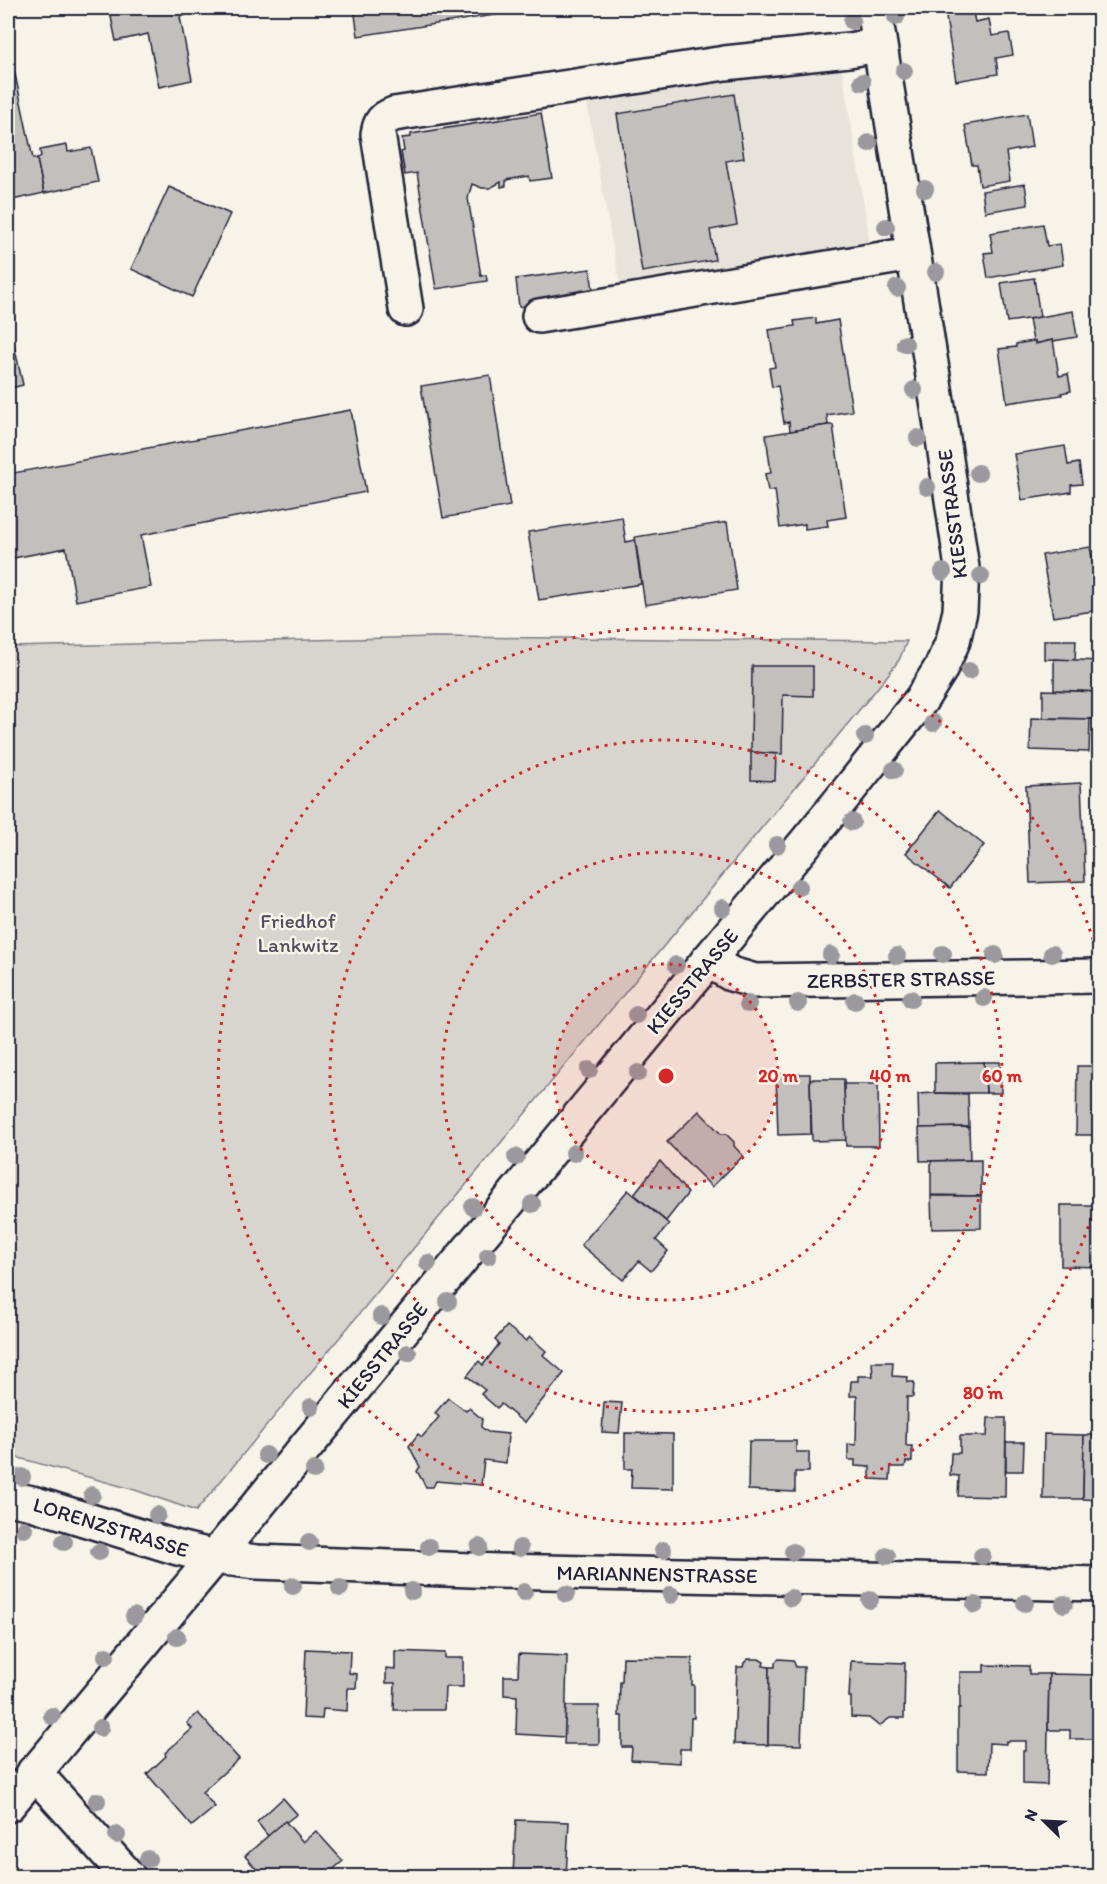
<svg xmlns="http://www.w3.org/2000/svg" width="1107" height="1884" viewBox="0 0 1107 1884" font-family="Itim,sans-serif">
<rect width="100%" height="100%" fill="#f7f3e8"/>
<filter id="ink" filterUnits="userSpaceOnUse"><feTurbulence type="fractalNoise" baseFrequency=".0167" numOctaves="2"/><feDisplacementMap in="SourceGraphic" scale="12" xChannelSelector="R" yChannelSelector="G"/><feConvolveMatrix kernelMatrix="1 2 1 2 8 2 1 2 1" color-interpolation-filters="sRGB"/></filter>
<g filter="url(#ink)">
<!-- built -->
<polygon fill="#e7e3db" points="836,32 871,249 621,292 581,71"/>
<!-- green -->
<polygon fill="#d8d5cf" stroke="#7d7c85" stroke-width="1.5" points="434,637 907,641 899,660 884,680 196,1511 135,1490 8,1455 8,647"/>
<!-- building -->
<g fill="#c2bfbd" stroke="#22223b" stroke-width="1.5">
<polygon points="133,8 184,8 186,15 180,17 192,80 159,87 148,34 116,41 110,12"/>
<polygon points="354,8 526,8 526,10 358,36"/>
<polygon points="964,8 972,8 975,22 989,19 992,36 1009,33 1013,55 996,58 998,74 956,81 945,11"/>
<polygon points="8,41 33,159 37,159 44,193 12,200 8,177"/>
<polygon points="734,94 744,158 726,161 737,225 710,230 715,260 642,272 617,114"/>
<polygon points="541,113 552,178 530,181 529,176 506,180 506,186 501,187 501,182 490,188 482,188 472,184 468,198 481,276 486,275 487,281 436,289 417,173 405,175 401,152 404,151 402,138 411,137 411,134"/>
<polygon points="1027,114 1032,147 1006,152 1010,181 980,186 977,165 972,165 965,125"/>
<polygon points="67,145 68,152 91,148 98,182 44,193 37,159 41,157 40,150"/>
<polygon points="1025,184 1028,205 985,212 982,191"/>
<polygon points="169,187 230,214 192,297 131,269"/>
<polygon points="1043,224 1047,246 1060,244 1063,265 988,278 984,253 993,252 990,233"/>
<polygon points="590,269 594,297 519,307 516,279"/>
<polygon points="1034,278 1040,317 1007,322 1001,283"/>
<polygon points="1073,311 1077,337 1053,341 1053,340 1035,344 1035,341 1033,341 1029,319"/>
<polygon points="816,318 816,324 838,320 852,411 827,415 828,425 790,431 789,422 784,423 778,386 772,387 769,368 775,367 769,330 795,326 794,321"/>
<polygon points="12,336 23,385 8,389 8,337"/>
<polygon points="1053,340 1059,376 1068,374 1071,391 1061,393 1062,395 1007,403 999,349 1016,347 1016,344 1033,341 1035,341 1035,344"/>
<polygon points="490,375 510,506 443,518 421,386"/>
<polygon points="351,410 366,492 141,535 151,587 76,601 66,548 8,559 8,474"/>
<polygon points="828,425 833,425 846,517 827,520 828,526 805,529 805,524 780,528 775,490 768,491 765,474 771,473 766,435"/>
<polygon points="1065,446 1068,465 1079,463 1082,484 1071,485 1071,492 1022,500 1014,454"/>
<polygon points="622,517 626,542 635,540 641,584 539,600 528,532"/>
<polygon points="727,522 737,590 645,605 635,537"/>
<polygon points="1090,547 1100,599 1100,610 1053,617 1042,555"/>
<polygon points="1044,640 1076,640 1075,660 1044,659"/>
<polygon points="1054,659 1100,661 1100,692 1054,690"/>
<polygon points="752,666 813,666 813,696 783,695 782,754 751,752"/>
<polygon points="1043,690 1099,692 1098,719 1043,718"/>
<polygon points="1031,718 1090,719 1089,752 1030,750"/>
<polygon points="751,752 776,754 775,781 751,780"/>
<polygon points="1081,783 1085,881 1030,883 1026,786"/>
<polygon points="940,810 984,845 950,888 906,853"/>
<polygon points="984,1062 1000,1062 1001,1093 986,1093"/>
<polygon points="984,1062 986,1093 935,1093 935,1063"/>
<polygon points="1077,1066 1100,1066 1100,1135 1076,1135"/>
<polygon points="776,1074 810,1074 811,1134 778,1135"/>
<polygon points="810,1079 844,1079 846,1140 812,1141"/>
<polygon points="844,1084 878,1084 879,1146 846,1146"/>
<polygon points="935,1093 968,1094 969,1127 919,1128 918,1094"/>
<polygon points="699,1111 721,1134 726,1134 734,1142 734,1146 743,1156 712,1187 667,1142"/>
<polygon points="969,1127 970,1160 920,1161 919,1128"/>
<polygon points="981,1160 981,1196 931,1195 931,1161"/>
<polygon points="660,1161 688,1193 666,1221 634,1194"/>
<polygon points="628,1190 669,1224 656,1240 668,1251 651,1271 639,1261 623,1280 581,1245"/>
<polygon points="931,1196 981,1196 981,1228 932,1229"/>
<polygon points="1061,1205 1100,1205 1100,1267 1061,1266"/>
<polygon points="507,1326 526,1341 530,1337 546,1351 543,1355 564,1373 524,1423 501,1404 497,1408 481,1394 485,1390 467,1376 479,1361 483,1365 499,1344 495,1340"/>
<polygon points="872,1362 893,1362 892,1376 908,1377 907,1382 914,1382 913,1397 907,1397 906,1446 912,1446 912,1462 906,1462 905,1467 891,1467 890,1480 870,1479 870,1467 855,1466 855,1460 848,1460 848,1444 856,1445 857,1396 850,1396 851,1381 858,1381 858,1376 873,1376"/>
<polygon points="448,1398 466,1411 469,1408 482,1419 481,1427 488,1432 508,1434 506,1463 484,1460 481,1485 436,1481 433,1487 426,1487 417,1471 420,1467 409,1446 418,1434 422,1437 439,1417 435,1413"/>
<polygon points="604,1402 622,1403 619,1433 602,1432"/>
<polygon points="988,1418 1006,1418 1005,1497 958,1496 959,1476 950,1475 951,1453 960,1453 960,1436 987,1436"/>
<polygon points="625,1433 673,1434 673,1489 631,1488 632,1469 625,1469"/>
<polygon points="1044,1434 1084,1435 1083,1499 1043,1499"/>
<polygon points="1084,1435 1100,1435 1100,1500 1083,1499"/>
<polygon points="749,1441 796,1441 796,1452 809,1452 809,1472 795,1472 795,1492 748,1490"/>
<polygon points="1006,1442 1024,1442 1023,1471 1006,1471"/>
<polygon points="306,1649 350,1651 349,1673 357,1674 356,1688 348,1688 347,1711 323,1709 322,1719 303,1718"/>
<polygon points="395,1651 445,1653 445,1658 463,1658 463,1687 445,1687 444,1710 394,1710 395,1683 386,1683 386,1668 395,1669"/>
<polygon points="519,1654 567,1656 565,1737 516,1734 517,1696 504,1695 504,1676 518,1676"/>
<polygon points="623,1657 692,1658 692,1685 694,1685 694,1718 691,1718 690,1749 680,1749 680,1763 631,1760 632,1747 622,1747 622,1716 619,1716 620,1682 622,1682"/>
<polygon points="748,1659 759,1659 764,1662 763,1666 769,1667 768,1745 734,1744 737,1667 743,1667 744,1663"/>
<polygon points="779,1659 793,1660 796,1667 804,1667 801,1745 768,1744 769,1667 775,1667 775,1662"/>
<polygon points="851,1661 905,1663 904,1718 890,1718 879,1726 869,1718 851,1717 851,1697 849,1697"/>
<polygon points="984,1665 1029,1666 1029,1674 1049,1674 1047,1785 1023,1784 1023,1751 1026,1751 1026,1741 1006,1741 1006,1744 989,1743 988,1772 958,1771 958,1708 960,1708 960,1672 984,1672"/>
<polygon points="1049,1674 1100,1675 1100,1739 1070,1739 1070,1730 1048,1730"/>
<polygon points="566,1706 599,1706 599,1744 564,1744"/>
<polygon points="198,1713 239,1759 202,1792 215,1807 192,1826 147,1774 166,1756 165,1753 192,1729 187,1723"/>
<polygon points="283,1798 297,1814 268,1836 257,1822"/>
<polygon points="516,1820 569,1822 566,1876 513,1875"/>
<polygon points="285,1821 303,1842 316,1831 343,1861 325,1876 323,1876 317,1871 310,1876 256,1876 254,1875 258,1871 245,1856"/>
</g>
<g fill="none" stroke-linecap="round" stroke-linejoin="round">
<!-- minor casing -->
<g stroke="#22223b" stroke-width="38">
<g id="minor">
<path d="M406,309L378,134C380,122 383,118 394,114L725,63L849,50L879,45"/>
<polyline points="539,316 912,254"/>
<polyline points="708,960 731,974 755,981 1100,976"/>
<polyline points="8,1498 32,1503 178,1548 215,1557 257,1562 498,1571 1100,1584"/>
<polyline points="34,1772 128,1876"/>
<polyline points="8,1805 243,1523 840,801 921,700 941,668 953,641 960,611 962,568 942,432 874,8"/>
</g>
</g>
<!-- minor -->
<use href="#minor" stroke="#f7f3e8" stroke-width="33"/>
</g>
<!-- trees -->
<g fill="#9b999d">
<circle cx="896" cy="17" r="9"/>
<circle cx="852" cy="21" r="9"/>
<circle cx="904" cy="71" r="9"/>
<circle cx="862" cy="82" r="9"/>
<circle cx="869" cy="143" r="9"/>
<circle cx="925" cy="189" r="9"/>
<circle cx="886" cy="227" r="9"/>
<circle cx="936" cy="272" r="9"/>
<circle cx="897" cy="288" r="9"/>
<circle cx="905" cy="344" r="9"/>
<circle cx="914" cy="390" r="9"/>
<circle cx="918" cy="438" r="9"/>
<circle cx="978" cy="473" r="9"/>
<circle cx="927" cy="487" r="9"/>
<circle cx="943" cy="572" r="9"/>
<circle cx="981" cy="576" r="9"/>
<circle cx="969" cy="671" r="9"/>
<circle cx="933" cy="723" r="9"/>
<circle cx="865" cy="736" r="9"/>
<circle cx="894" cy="770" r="9"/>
<circle cx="852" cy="822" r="9"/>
<circle cx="777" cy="845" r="9"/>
<circle cx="799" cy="887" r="9"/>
<circle cx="723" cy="908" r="9"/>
<circle cx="943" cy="954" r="9"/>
<circle cx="1052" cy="954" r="9"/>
<circle cx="831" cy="955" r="9"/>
<circle cx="995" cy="955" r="9"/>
<circle cx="897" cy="956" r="9"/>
<circle cx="676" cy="965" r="9"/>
<circle cx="984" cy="998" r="9"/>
<circle cx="911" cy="999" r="9"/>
<circle cx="855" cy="1001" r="9"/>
<circle cx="798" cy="1003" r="9"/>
<circle cx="748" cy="1004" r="9"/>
<circle cx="636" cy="1015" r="9"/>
<circle cx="589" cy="1070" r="9"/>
<circle cx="638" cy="1073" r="9"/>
<circle cx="574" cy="1153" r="9"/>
<circle cx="516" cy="1157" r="9"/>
<circle cx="532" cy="1204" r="9"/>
<circle cx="473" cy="1207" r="9"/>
<circle cx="488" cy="1256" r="9"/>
<circle cx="428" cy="1263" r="9"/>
<circle cx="448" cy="1302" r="9"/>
<circle cx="381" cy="1316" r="9"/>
<circle cx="408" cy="1353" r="9"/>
<circle cx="311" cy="1407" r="9"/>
<circle cx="266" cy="1455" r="9"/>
<circle cx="314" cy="1470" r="9"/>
<circle cx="22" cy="1477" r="9"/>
<circle cx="92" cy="1495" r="9"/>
<circle cx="157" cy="1515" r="9"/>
<circle cx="24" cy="1529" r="9"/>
<circle cx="64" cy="1542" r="9"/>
<circle cx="309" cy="1542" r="9"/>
<circle cx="429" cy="1547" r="9"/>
<circle cx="479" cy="1547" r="9"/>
<circle cx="520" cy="1548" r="9"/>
<circle cx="663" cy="1550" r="9"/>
<circle cx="99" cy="1552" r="9"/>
<circle cx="793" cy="1552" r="9"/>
<circle cx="887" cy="1556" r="9"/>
<circle cx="982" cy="1556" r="9"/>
<circle cx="293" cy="1586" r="9"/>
<circle cx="340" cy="1588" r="9"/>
<circle cx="412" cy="1591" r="9"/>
<circle cx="524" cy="1592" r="9"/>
<circle cx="566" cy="1594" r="9"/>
<circle cx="671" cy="1595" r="9"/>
<circle cx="791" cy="1598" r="9"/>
<circle cx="870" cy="1600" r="9"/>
<circle cx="1025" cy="1603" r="9"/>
<circle cx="1064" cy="1604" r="9"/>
<circle cx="975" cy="1605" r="9"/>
<circle cx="134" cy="1616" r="9"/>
<circle cx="177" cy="1637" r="9"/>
<circle cx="106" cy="1656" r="9"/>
<circle cx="52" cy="1716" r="9"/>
<circle cx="100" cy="1728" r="9"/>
<circle cx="97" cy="1801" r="9"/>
<circle cx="117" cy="1835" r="9"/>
<circle cx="148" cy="1859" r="9"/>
</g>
</g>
<!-- distance rings -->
<circle cx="666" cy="1076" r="112" fill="#d62828" fill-opacity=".12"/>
<g fill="none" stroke="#d62828" stroke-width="3" stroke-dasharray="3 6">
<circle cx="666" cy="1076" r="112"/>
<circle cx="666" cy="1076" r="224"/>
<circle cx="666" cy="1076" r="336"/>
<path d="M1099 1192A448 448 0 1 1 1099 960"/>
</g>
<g text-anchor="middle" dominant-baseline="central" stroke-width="5" stroke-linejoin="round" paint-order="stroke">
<!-- street labels -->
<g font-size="21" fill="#22223b" stroke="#f7f3e8">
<text transform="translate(952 514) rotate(-97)">KIESSTRASSE</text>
<text transform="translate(901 979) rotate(-1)">ZERBSTER STRASSE</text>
<text transform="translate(692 981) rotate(-50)">KIESSTRASSE</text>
<text transform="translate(382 1355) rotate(-51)">KIESSTRASSE</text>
<text transform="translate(111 1527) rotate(17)">LORENZSTRASSE</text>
<text transform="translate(657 1574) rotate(1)">MARIANNENSTRASSE</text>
</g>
<!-- park labels -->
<g font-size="21" fill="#504f60" stroke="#f7f3e8">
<text x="298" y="920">Friedhof<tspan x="298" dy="24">Lankwitz</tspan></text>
</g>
</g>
<circle cx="666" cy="1076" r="9" fill="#d62828" stroke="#f7f3e8" stroke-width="3"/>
<g font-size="18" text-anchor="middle" font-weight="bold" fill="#d62828" stroke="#f7f3e8" stroke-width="5" stroke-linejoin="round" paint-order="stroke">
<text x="778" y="1082">20 m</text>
<text x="890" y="1082">40 m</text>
<text x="1002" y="1082">60 m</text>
<text x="983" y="1399">80 m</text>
</g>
<!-- margin -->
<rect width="1107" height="1884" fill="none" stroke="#f7f3e8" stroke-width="30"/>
<rect x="15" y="15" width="1077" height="1854" fill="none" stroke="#22223b" stroke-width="2" filter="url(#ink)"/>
<!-- north arrow -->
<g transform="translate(1044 1821) rotate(294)" stroke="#f7f3e8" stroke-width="4.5" paint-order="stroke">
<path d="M0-4.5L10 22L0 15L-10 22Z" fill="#22223b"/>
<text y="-9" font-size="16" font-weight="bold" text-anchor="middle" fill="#22223b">N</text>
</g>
</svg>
